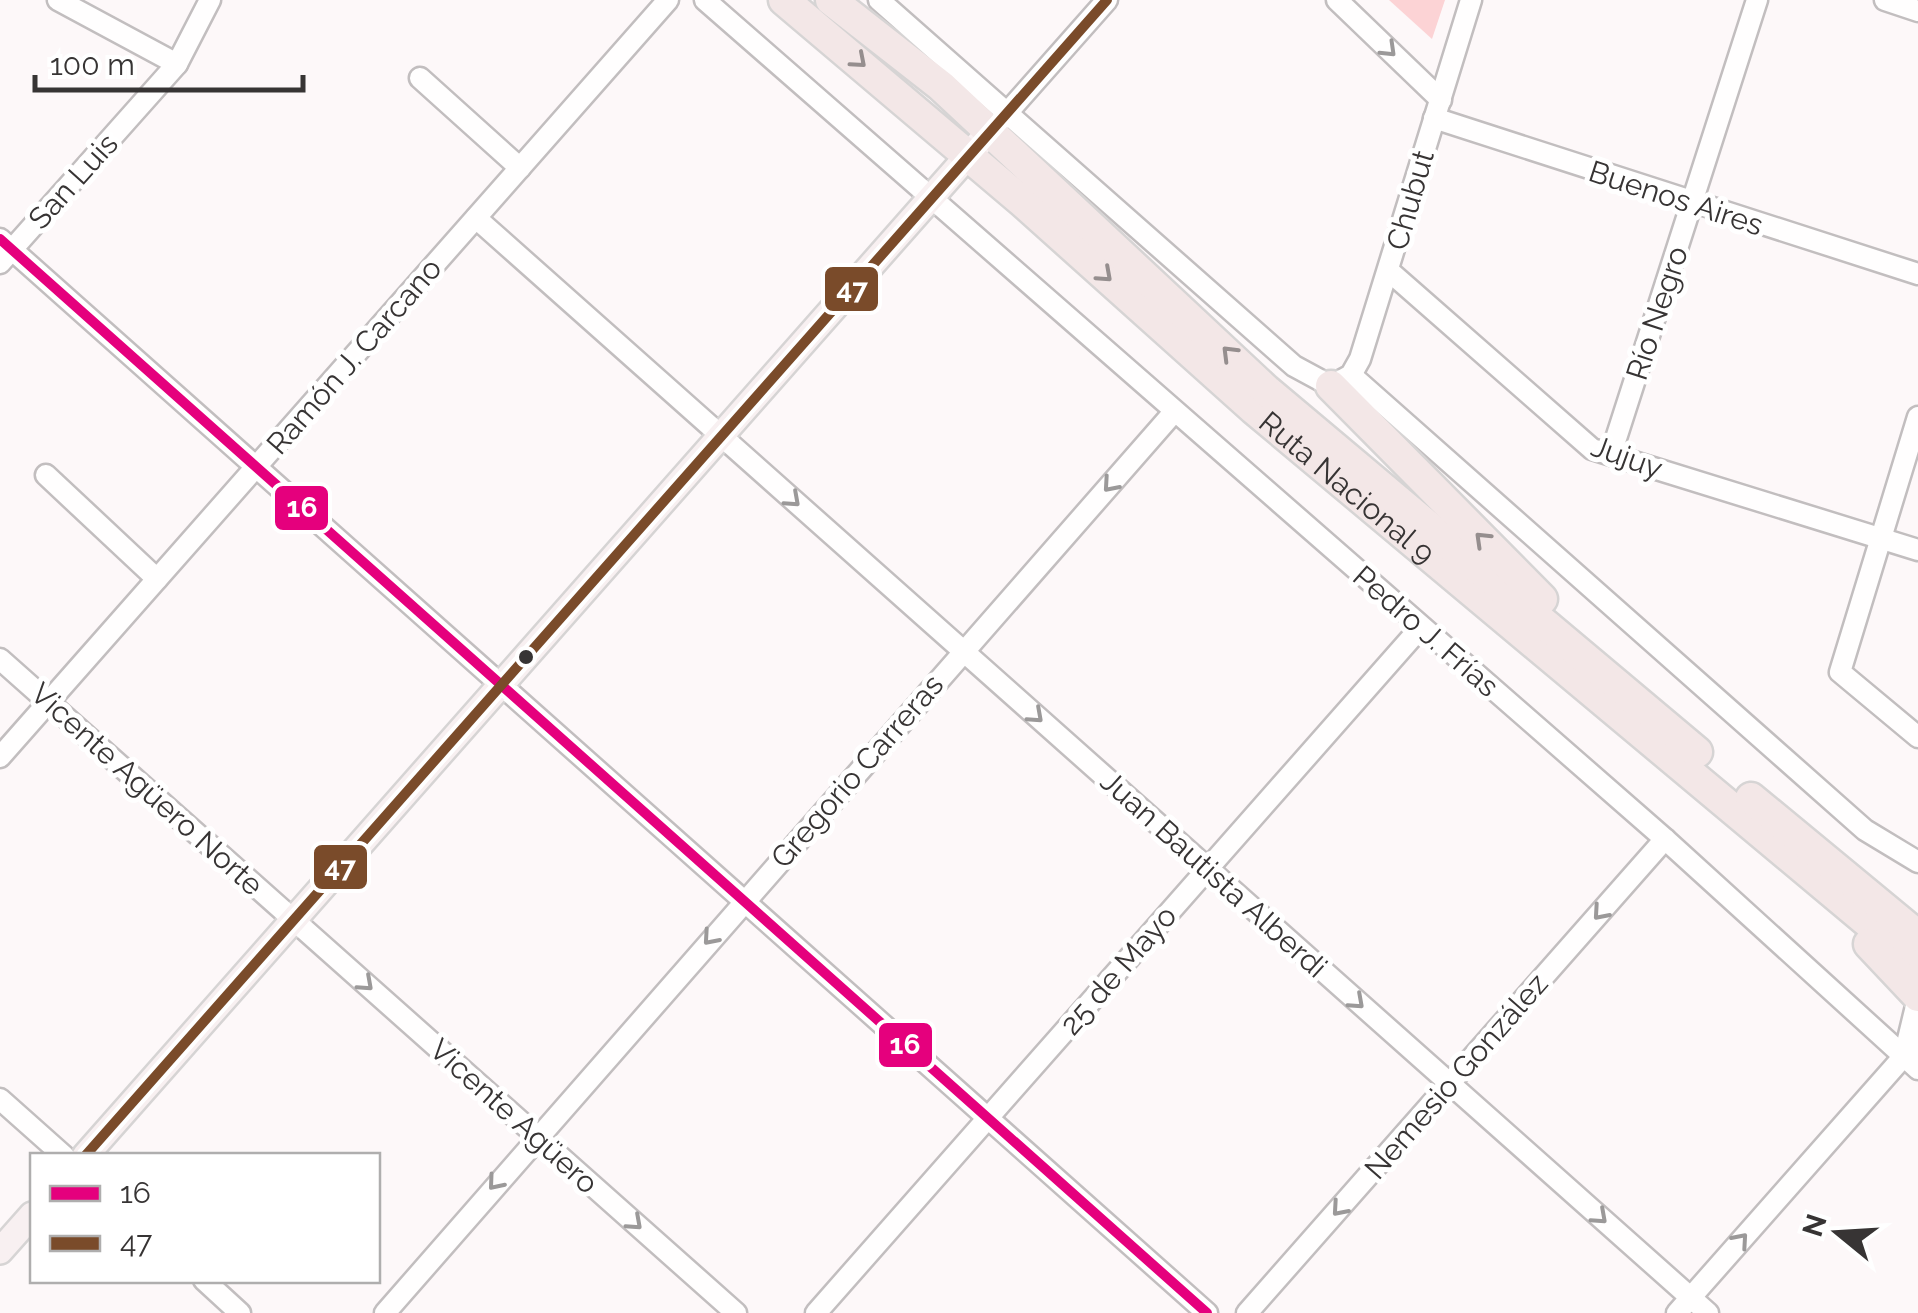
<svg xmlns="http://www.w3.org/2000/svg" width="1918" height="1313" viewBox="0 0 1918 1313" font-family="Raleway,sans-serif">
<rect width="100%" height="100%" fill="#fdf8f9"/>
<!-- green -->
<polygon fill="#fcd3d5" points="1389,0 1445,0 1432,39"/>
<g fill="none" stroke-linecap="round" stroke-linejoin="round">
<!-- minor casing -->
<g stroke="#c2bebf" stroke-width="25">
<g id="minor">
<polyline points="58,0 177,64"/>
<polyline points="705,0 1665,839 1918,1069"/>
<polyline points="879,0 1294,366 1331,386 1351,375 1360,359 1471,0"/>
<polyline points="1337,0 1441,100"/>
<polyline points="1885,0 1918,11"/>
<polyline points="420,78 520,168"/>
<polyline points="1434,118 1918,274"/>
<polyline points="999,122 1107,0"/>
<polyline points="476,218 1708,1313"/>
<polyline points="0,239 1207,1313"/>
<polyline points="0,263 177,64 210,0"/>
<polyline points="1389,271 1592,449 1918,550"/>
<polyline points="1351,375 1865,830 1918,862"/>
<polyline points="1918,417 1840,672 1918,737"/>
<polyline points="1611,454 1757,0"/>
<polyline points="46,475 157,579"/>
<polyline points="0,659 736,1313"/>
<polyline points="0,757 668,0"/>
<polyline points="1904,1056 1918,998"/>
<polyline points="0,1099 64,1156"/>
<polyline points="204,1280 240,1313"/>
<polyline points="385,1313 1174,412"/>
<polyline points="816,1313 1421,627"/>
<polyline points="1247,1313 1665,839"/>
<polyline points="1677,1313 1904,1056 1918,1049"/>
</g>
</g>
<!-- major casing -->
<g stroke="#d6d4d4" stroke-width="30">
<g id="major">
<polyline points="85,1156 989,132"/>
<polyline points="0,1251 32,1215"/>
</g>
</g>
<!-- highway casing -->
<g stroke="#d6d4d4" stroke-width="35">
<g id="highway">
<path id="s1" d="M784,0L1024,203L1254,409L1918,964"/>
<polyline points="831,0 941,86 1266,390 1697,752"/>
<polyline points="1331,386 1542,599"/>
<polyline points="1751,798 1918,936"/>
<polyline points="1869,944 1918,996"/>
</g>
</g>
<!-- minor -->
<use href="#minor" stroke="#fffefe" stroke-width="20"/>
<!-- major -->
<use href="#major" stroke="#f8f0f1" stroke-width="25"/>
<!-- highway -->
<use href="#highway" stroke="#f3e7e7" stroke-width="30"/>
<!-- bus-1 casing -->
<g stroke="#fff" stroke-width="18">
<polyline id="bus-1" points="0,239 1207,1313"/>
</g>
<!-- bus-2 casing -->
<g stroke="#fff" stroke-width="18">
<polyline id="bus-2" points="85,1156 1107,0"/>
</g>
<!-- bus-1 -->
<use href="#bus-1" stroke="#e5007d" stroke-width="10"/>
<!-- bus-2 -->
<use href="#bus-2" stroke="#7a4b2a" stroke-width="10"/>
</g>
<!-- one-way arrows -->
<defs><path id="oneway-chevron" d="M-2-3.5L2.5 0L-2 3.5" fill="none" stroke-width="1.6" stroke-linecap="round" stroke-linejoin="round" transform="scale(2.5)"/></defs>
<g stroke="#9b9999">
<use href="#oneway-chevron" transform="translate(1389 50) rotate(44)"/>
<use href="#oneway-chevron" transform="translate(1110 485) rotate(131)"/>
<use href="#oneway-chevron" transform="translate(793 500) rotate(42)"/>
<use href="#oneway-chevron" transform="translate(1036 716) rotate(42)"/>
<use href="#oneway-chevron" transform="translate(1600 913) rotate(131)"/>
<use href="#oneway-chevron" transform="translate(710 938) rotate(131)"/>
<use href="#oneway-chevron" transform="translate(366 984) rotate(42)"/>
<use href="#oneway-chevron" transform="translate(1357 1002) rotate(42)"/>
<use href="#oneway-chevron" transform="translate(495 1183) rotate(130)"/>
<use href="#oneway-chevron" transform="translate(1339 1209) rotate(131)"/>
<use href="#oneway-chevron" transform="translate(1600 1217) rotate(42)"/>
<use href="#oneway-chevron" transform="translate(635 1223) rotate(42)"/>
<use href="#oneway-chevron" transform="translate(1741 1240) rotate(-49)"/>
</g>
<g stroke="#958e8e">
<use href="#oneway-chevron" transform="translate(859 61) rotate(41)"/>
<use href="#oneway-chevron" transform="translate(1105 275) rotate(42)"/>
<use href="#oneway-chevron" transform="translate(1229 353) rotate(-135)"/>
<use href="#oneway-chevron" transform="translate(1482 539) rotate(-136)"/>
</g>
<!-- markers -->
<circle fill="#373434" stroke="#fff" stroke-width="4" cx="526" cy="657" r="9"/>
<g text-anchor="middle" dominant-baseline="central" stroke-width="10" stroke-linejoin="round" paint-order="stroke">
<!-- street labels -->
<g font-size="30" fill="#373434" stroke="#fff">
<text transform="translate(73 181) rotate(-48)">San Luis</text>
<text transform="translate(1676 198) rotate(18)">Buenos Aires</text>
<text transform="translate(1410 200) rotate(-74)">Chubut</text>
<text transform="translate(1657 313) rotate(-72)">Río Negro</text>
<text transform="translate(354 356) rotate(-49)">Ramón J. Carcano</text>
<text transform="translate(1627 457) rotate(20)">Jujuy</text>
<text stroke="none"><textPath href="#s1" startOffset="745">Ruta Nacional 9</textPath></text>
<text transform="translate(1426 631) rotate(41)">Pedro J. Frías</text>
<text transform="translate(857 771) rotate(-49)">Gregorio Carreras</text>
<text transform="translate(147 789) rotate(42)">Vicente Agüero Norte</text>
<text transform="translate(1214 874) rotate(42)">Juan Bautista Alberdi</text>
<text transform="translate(1118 970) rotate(-49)">25 de Mayo</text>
<text transform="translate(1456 1076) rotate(-49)">Nemesio González</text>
<text transform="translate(514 1116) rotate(42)">Vicente Agüero</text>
</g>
</g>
<g stroke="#fff" stroke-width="4">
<rect x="823" y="265" width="57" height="48" rx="10" fill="#7a4b2a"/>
<rect x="273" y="484" width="57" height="48" rx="10" fill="#e5007d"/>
<rect x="312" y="843" width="57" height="48" rx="10" fill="#7a4b2a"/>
<rect x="877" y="1021" width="57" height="48" rx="10" fill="#e5007d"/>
</g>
<g font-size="28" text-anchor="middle" font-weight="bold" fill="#fff">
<text x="852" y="299">47</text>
<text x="302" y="517">16</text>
<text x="340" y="877">47</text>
<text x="905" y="1054">16</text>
</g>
<!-- legend -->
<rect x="30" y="1153" width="350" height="130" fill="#ffffff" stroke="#afaeae" stroke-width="2.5"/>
<rect x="50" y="1186" width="50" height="15" fill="#e5007d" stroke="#afaeae" stroke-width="2.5"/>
<text x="120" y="1203" font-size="30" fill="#373434">16</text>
<rect x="50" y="1236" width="50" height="15" fill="#7a4b2a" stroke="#afaeae" stroke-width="2.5"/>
<text x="120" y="1253" font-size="30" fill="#373434">47</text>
<!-- north arrow -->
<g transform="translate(1838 1233) rotate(288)" stroke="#ffffff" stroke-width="8" paint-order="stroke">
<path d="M0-8L18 38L0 25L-18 38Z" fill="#373434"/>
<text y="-15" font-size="28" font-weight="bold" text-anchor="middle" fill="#373434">N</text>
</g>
<!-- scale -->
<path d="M35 75v15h268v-15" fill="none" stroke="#373434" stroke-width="5"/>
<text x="50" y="75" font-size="30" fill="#373434" stroke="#ffffff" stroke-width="8" paint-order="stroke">100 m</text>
</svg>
